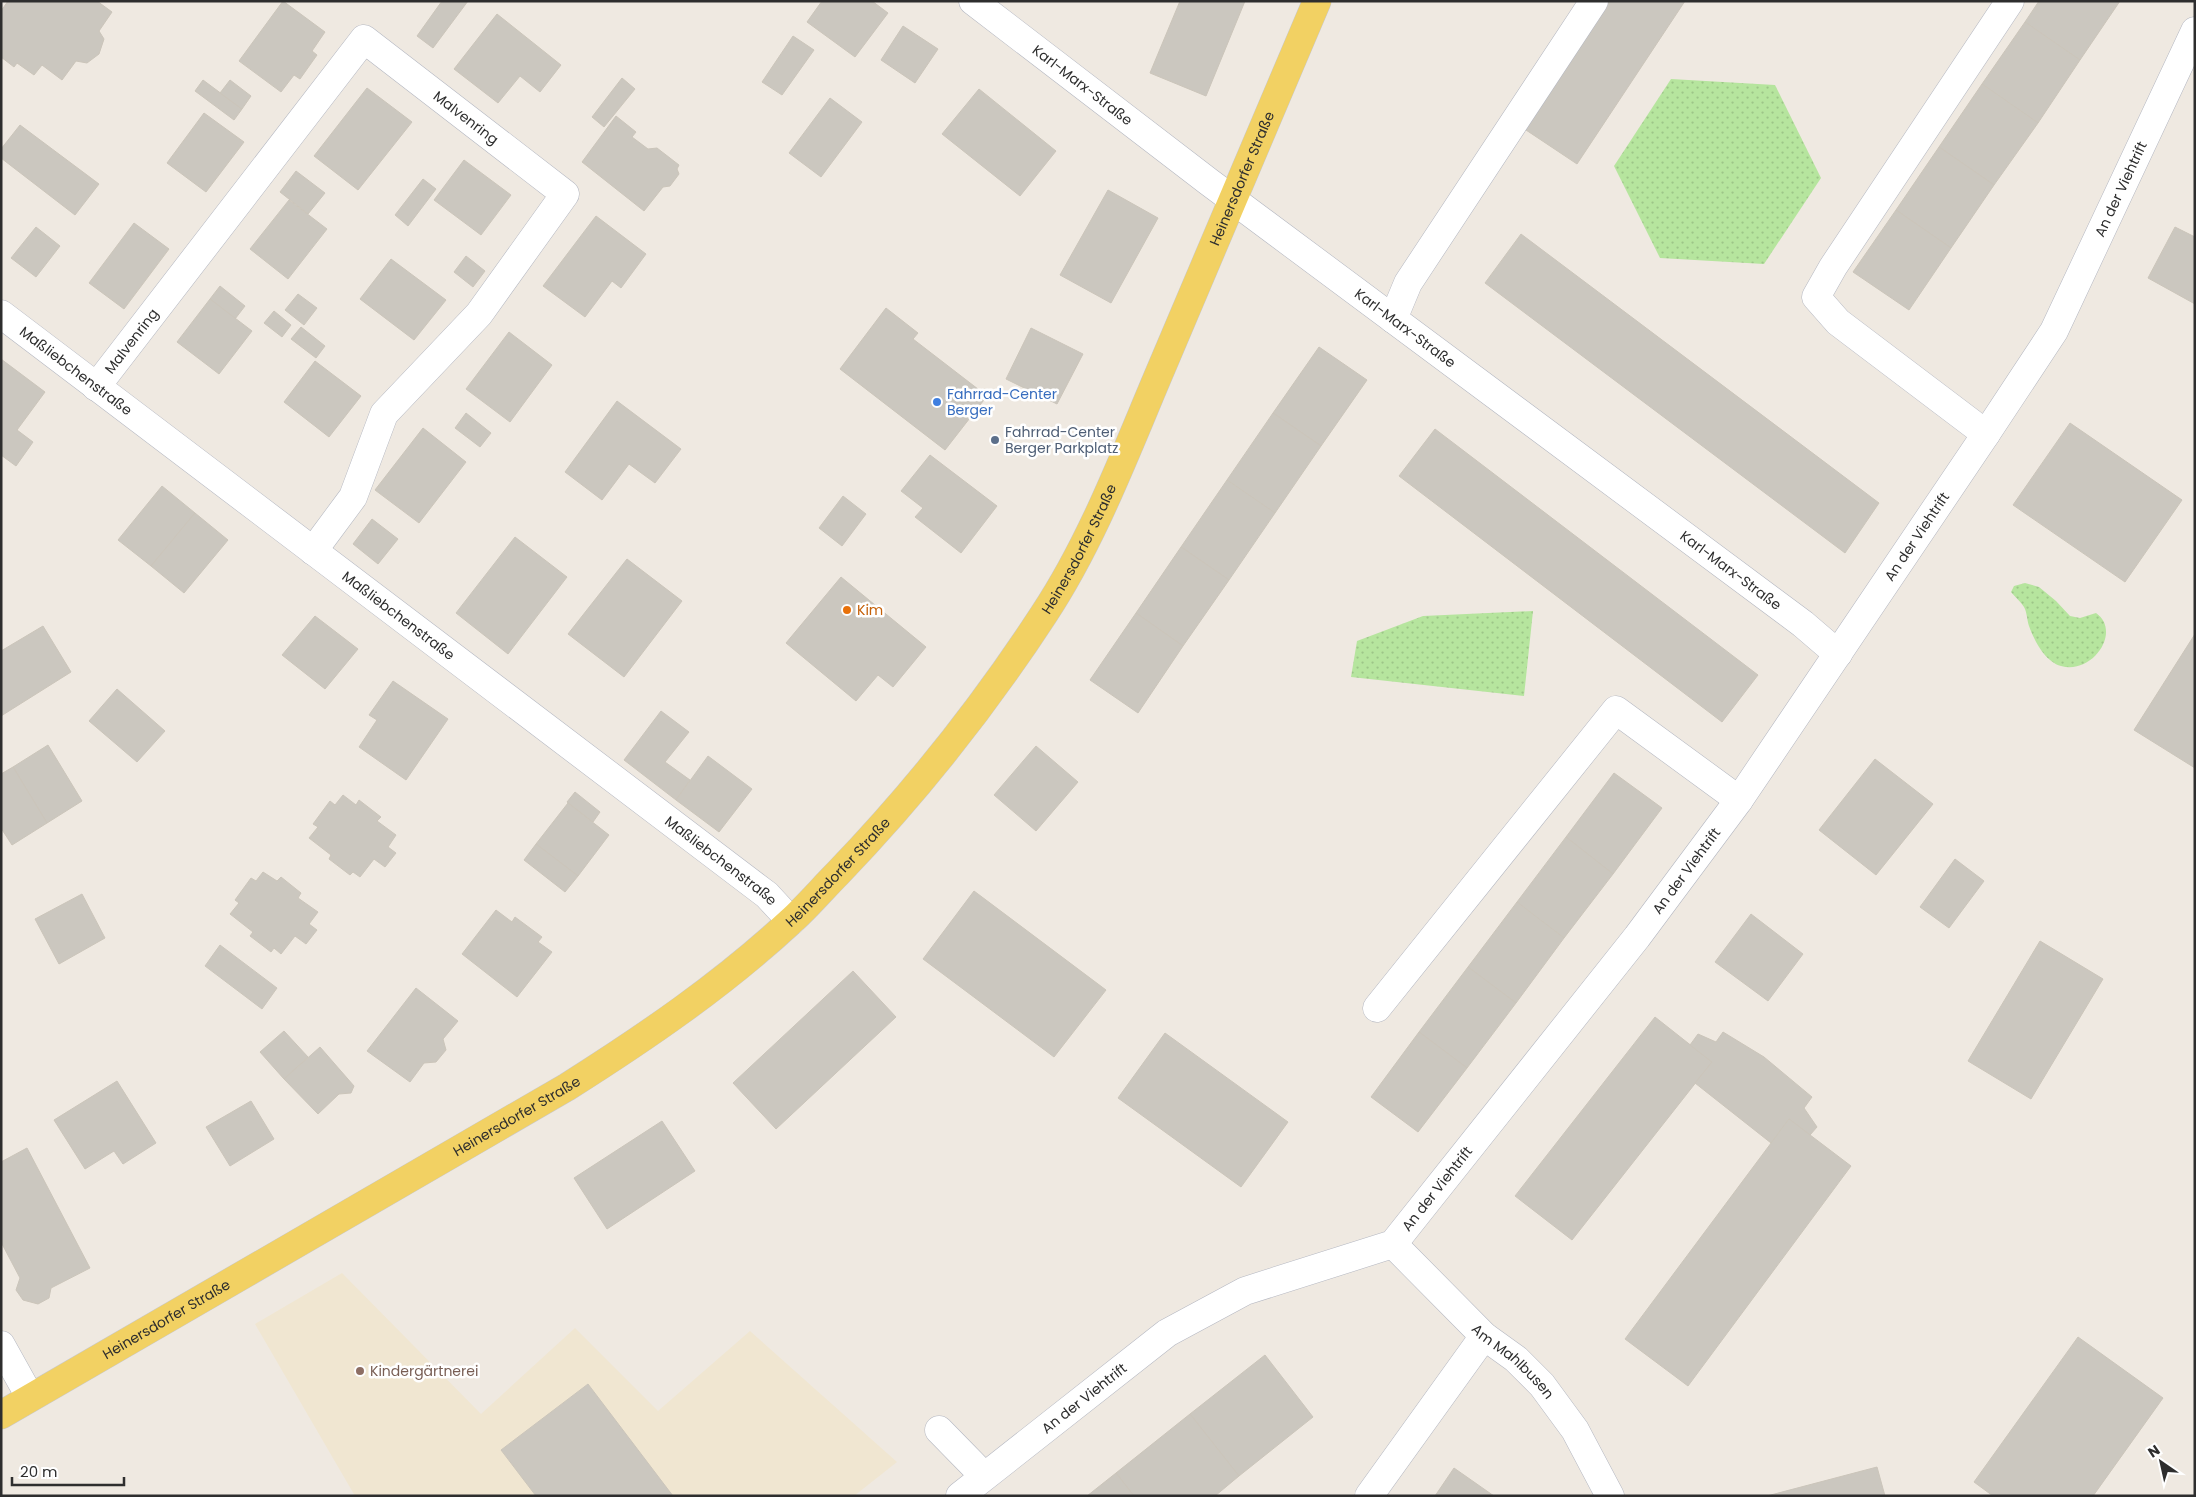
<svg xmlns="http://www.w3.org/2000/svg" width="2196" height="1497" viewBox="0 0 2196 1497" font-family="Poppins,sans-serif">
<defs>
<pattern id="green-dots" width="8" height="8" patternUnits="userSpaceOnUse" patternTransform="scale(1.25)"><rect width="8" height="8" fill="#b6e59e"/><path d="M2 2h.1M6 6h.1" fill="none" stroke="#9dc588" stroke-width="1.8" stroke-linecap="round"/></pattern>
</defs>
<rect width="100%" height="100%" fill="#efe9e1"/>
<!-- education -->
<polygon fill="#f0e6d1" points="342,1273 481,1414 575,1328 658,1411 750,1331 897,1462 854,1496 355,1496 255,1324"/>
<!-- green -->
<g fill="url(#green-dots)">
<polygon points="1671,79 1775,85 1821,178 1764,264 1660,258 1614,166"/>
<path d="M2025,583L2039,587L2056,601L2070,616L2080,618L2096,613C2122,631 2093,675 2061,666C2045,662 2034,640 2029,626C2027,620 2027,612 2024,607C2021,602 2015,597 2011,592L2014,586Z"/>
<polygon points="1533,611 1524,696 1351,677 1357,641 1423,616"/>
</g>
<!-- building -->
<g fill="#cbc7bf" stroke="#cbc5ba">
<polygon points="8,1 97,1 112,12 99,31 104,39 99,54 87,63 76,61 62,80 42,65 34,75 17,63 14,67 1,57 1,11"/>
<polygon points="283,1 325,32 312,51 317,55 300,79 294,75 281,92 239,61"/>
<polygon points="442,1 468,1 433,48 417,36"/>
<polygon points="822,1 872,1 888,13 855,57 807,22"/>
<polygon points="1180,1 1245,1 1206,96 1150,73"/>
<polygon points="1607,1 1685,1 1577,164 1523,128"/>
<polygon points="2039,1 2120,1 2080,60 2025,22"/>
<polygon points="497,14 561,65 540,92 520,76 498,103 454,69"/>
<polygon points="2025,22 2080,60 2038,123 1982,84"/>
<polygon points="903,26 938,49 915,83 881,60"/>
<polygon points="793,36 814,50 782,95 762,82"/>
<polygon points="622,78 635,89 604,127 592,117"/>
<polygon points="203,80 242,109 234,120 195,91"/>
<polygon points="230,80 251,96 242,109 220,93"/>
<polygon points="1982,84 2038,123 1994,185 1939,147"/>
<polygon points="367,88 412,122 358,190 314,156"/>
<polygon points="979,89 1056,151 1020,196 942,134"/>
<polygon points="830,98 862,122 821,177 789,153"/>
<polygon points="204,113 244,142 206,192 167,163"/>
<polygon points="616,116 636,132 632,137 648,149 657,148 679,165 677,169 679,174 670,186 663,187 644,211 582,162"/>
<polygon points="20,125 99,184 75,215 1,158 1,149"/>
<polygon points="1939,147 1994,185 1951,248 1896,210"/>
<polygon points="464,160 511,195 481,235 434,200"/>
<polygon points="296,171 325,193 308,214 280,192"/>
<polygon points="423,179 436,189 408,226 395,215"/>
<polygon points="1108,190 1158,218 1111,303 1060,275"/>
<polygon points="289,200 327,229 288,279 250,249"/>
<polygon points="1896,210 1951,248 1909,310 1853,272"/>
<polygon points="596,216 646,254 621,288 612,281 585,317 543,286"/>
<polygon points="134,223 169,249 124,309 89,283"/>
<polygon points="36,227 60,246 36,277 11,258"/>
<polygon points="2175,227 2195,237 2195,304 2148,278"/>
<polygon points="1521,234 1879,503 1845,553 1485,283"/>
<polygon points="466,256 485,271 473,287 454,272"/>
<polygon points="391,259 446,300 414,340 360,299"/>
<polygon points="220,286 245,306 235,319 210,299"/>
<polygon points="298,294 317,308 304,325 285,310"/>
<polygon points="210,299 252,331 219,374 177,342"/>
<polygon points="886,308 918,333 913,339 987,396 945,450 840,369"/>
<polygon points="274,311 291,325 282,337 264,323"/>
<polygon points="301,327 325,346 316,358 291,339"/>
<polygon points="1031,328 1083,354 1057,404 1006,379"/>
<polygon points="509,332 552,365 510,422 466,389"/>
<polygon points="1319,347 1367,380 1321,446 1273,413"/>
<polygon points="1,359 45,392 17,430 33,442 16,466 1,455"/>
<polygon points="315,361 361,396 329,437 284,402"/>
<polygon points="617,401 681,449 655,483 629,464 602,500 565,472"/>
<polygon points="466,413 491,433 480,447 455,428"/>
<polygon points="1273,413 1321,446 1275,513 1227,480"/>
<polygon points="2070,423 2182,500 2125,582 2013,505"/>
<polygon points="423,428 466,462 419,523 375,490"/>
<polygon points="1435,429 1758,675 1722,722 1399,476"/>
<polygon points="930,455 997,506 961,553 915,517 923,508 901,491"/>
<polygon points="1227,480 1275,513 1229,580 1181,547"/>
<polygon points="162,486 195,513 151,566 118,540"/>
<polygon points="843,496 866,514 842,546 819,528"/>
<polygon points="195,513 228,540 184,593 151,566"/>
<polygon points="372,519 398,539 378,564 353,544"/>
<polygon points="515,537 567,577 508,654 456,613"/>
<polygon points="1181,547 1229,580 1183,646 1136,613"/>
<polygon points="627,559 682,601 624,677 568,634"/>
<polygon points="841,577 926,647 893,687 878,675 856,701 786,643"/>
<polygon points="1136,613 1183,646 1138,713 1090,680"/>
<polygon points="315,616 358,649 325,689 282,655"/>
<polygon points="43,626 71,672 1,716 1,651"/>
<polygon points="2195,634 2195,768 2134,730"/>
<polygon points="393,681 448,719 406,780 359,747 377,720 369,715"/>
<polygon points="117,689 165,731 137,762 89,721"/>
<polygon points="661,711 689,732 665,762 690,780 676,800 624,760"/>
<polygon points="48,745 82,801 47,823 13,767"/>
<polygon points="1036,746 1078,782 1036,831 994,795"/>
<polygon points="708,756 752,789 719,832 676,800"/>
<polygon points="1875,759 1933,804 1876,875 1819,830"/>
<polygon points="13,767 47,823 12,845 1,828 1,774"/>
<polygon points="1614,773 1662,808 1613,874 1566,837"/>
<polygon points="575,792 600,812 593,822 567,802"/>
<polygon points="343,795 356,805 359,800 381,817 377,821 396,835 388,847 396,853 385,867 374,859 360,877 353,872 350,875 329,859 331,855 309,838 318,827 313,824 330,801 335,805"/>
<polygon points="568,803 609,835 578,876 536,844"/>
<polygon points="1566,837 1613,874 1564,938 1517,902"/>
<polygon points="536,844 578,876 565,892 524,860"/>
<polygon points="1955,859 1984,881 1949,928 1920,907"/>
<polygon points="263,872 277,881 281,877 301,893 298,898 318,912 309,924 317,930 306,944 295,936 281,954 274,948 271,952 250,936 253,932 230,914 239,903 235,900 251,878 256,881"/>
<polygon points="974,891 1106,990 1054,1057 923,959"/>
<polygon points="82,894 105,938 59,964 35,919"/>
<polygon points="1517,902 1564,938 1516,1003 1468,967"/>
<polygon points="496,910 512,922 515,917 542,937 538,942 552,952 517,997 462,954"/>
<polygon points="1751,914 1803,954 1768,1001 1715,962"/>
<polygon points="2040,941 2103,979 2031,1099 1968,1061"/>
<polygon points="220,945 277,988 262,1009 205,966"/>
<polygon points="1468,967 1516,1003 1467,1068 1419,1032"/>
<polygon points="853,971 896,1017 776,1129 733,1083"/>
<polygon points="416,988 458,1021 443,1039 446,1050 436,1062 424,1063 410,1082 367,1051"/>
<polygon points="1655,1017 1712,1062 1572,1240 1515,1196"/>
<polygon points="284,1031 308,1057 284,1079 260,1052"/>
<polygon points="1419,1032 1467,1068 1418,1132 1371,1097"/>
<polygon points="1723,1032 1764,1057 1812,1097 1804,1108 1817,1127 1810,1135 1789,1119 1771,1143 1695,1083 1712,1062 1690,1045 1698,1034 1716,1042"/>
<polygon points="1165,1033 1288,1122 1241,1187 1118,1098"/>
<polygon points="320,1047 354,1086 351,1093 339,1094 318,1114 284,1079"/>
<polygon points="117,1081 156,1143 123,1164 114,1151 85,1169 54,1120"/>
<polygon points="251,1101 274,1139 230,1166 206,1127"/>
<polygon points="1789,1119 1851,1166 1688,1386 1625,1339"/>
<polygon points="662,1121 695,1171 607,1229 574,1178"/>
<polygon points="27,1148 90,1268 51,1288 49,1298 38,1304 23,1300 16,1290 20,1278 1,1242 1,1162"/>
<polygon points="2078,1337 2163,1398 2093,1496 1993,1496 1974,1482"/>
<polygon points="1265,1355 1313,1417 1239,1476 1190,1414"/>
<polygon points="588,1384 673,1496 536,1496 501,1450"/>
<polygon points="1190,1414 1239,1476 1215,1496 1134,1496 1116,1473"/>
<polygon points="1877,1467 1885,1496 1767,1496"/>
<polygon points="1454,1468 1494,1496 1435,1496"/>
<polygon points="1116,1473 1134,1496 1087,1496"/>
</g>
<g fill="none" stroke-linecap="round" stroke-linejoin="round">
<!-- minor casing -->
<g stroke="#b4b7c1" stroke-width="29">
<g id="minor">
<path id="s1" d="M973,1L1209,182L1803,624L1838,654"/>
<path id="s2" d="M1,314L767,895L791,921"/>
<polyline points="1393,319 1408,283 1594,1"/>
<path id="s3" d="M96,387L364,39L565,194L479,314L384,414L353,497L313,551"/>
<polyline points="1986,434 1838,322 1816,297 1833,267 2010,1"/>
<polyline points="1377,1008 1616,710 1739,800"/>
<path id="s4" d="M1393,1244L1484,1336L1516,1359L1542,1385L1575,1430L1610,1496"/>
<polyline points="1,1345 30,1397"/>
<polyline points="939,1430 984,1476"/>
<path id="s5" d="M960,1496L1167,1333L1245,1291L1393,1244L1637,937L1739,800L1986,434L2054,331L2195,31"/>
<polyline points="1369,1496 1484,1336"/>
</g>
</g>
<!-- major casing -->
<g stroke="#c9c9c9" stroke-width="29">
<g id="major">
<path id="s6" d="M1,1415L567,1087C646,1037 722,985 790,922C807,907 822,889 838,873C914,794 984,706 1044,614C1093,540 1126,451 1161,369C1213,247 1265,124 1317,1"/>
</g>
</g>
<!-- minor -->
<use href="#minor" stroke="#fff" stroke-width="28"/>
<!-- major -->
<use href="#major" stroke="#f2d163" stroke-width="28"/>
</g>
<!-- markers -->
<circle fill="#3f7fe0" stroke="#fff" stroke-width="2" cx="937" cy="402" r="5"/>
<circle fill="#5c6f8a" stroke="#fff" stroke-width="2" cx="995" cy="440" r="5"/>
<circle fill="#e8710a" stroke="#fff" stroke-width="2" cx="847" cy="610" r="5"/>
<circle fill="#8d6e63" stroke="#fff" stroke-width="2" cx="360" cy="1371" r="5"/>
<g text-anchor="middle" dominant-baseline="central" stroke-width="5" stroke-linejoin="round" paint-order="stroke">
<!-- street labels -->
<g font-size="14" fill="#2e2e2e" stroke="#fff">
<text stroke="none"><textPath href="#s1" startOffset="138">Karl-Marx-Straße</textPath></text>
<text stroke="none"><textPath href="#s3" startOffset="568">Malvenring</textPath></text>
<text stroke="none"><textPath href="#s6" startOffset="1811">Heinersdorfer Straße</textPath></text>
<text stroke="none"><textPath href="#s5" startOffset="1792">An der Viehtrift</textPath></text>
<text stroke="none"><textPath href="#s1" startOffset="542">Karl-Marx-Straße</textPath></text>
<text stroke="none"><textPath href="#s3" startOffset="58">Malvenring</textPath></text>
<text stroke="none"><textPath href="#s2" startOffset="94">Maßliebchenstraße</textPath></text>
<text stroke="none"><textPath href="#s5" startOffset="1388">An der Viehtrift</textPath></text>
<text stroke="none"><textPath href="#s6" startOffset="1406">Heinersdorfer Straße</textPath></text>
<text stroke="none"><textPath href="#s1" startOffset="948">Karl-Marx-Straße</textPath></text>
<text stroke="none"><textPath href="#s2" startOffset="499">Maßliebchenstraße</textPath></text>
<text stroke="none"><textPath href="#s2" startOffset="904">Maßliebchenstraße</textPath></text>
<text stroke="none"><textPath href="#s5" startOffset="982">An der Viehtrift</textPath></text>
<text stroke="none"><textPath href="#s6" startOffset="1001">Heinersdorfer Straße</textPath></text>
<text stroke="none"><textPath href="#s6" startOffset="596">Heinersdorfer Straße</textPath></text>
<text stroke="none"><textPath href="#s5" startOffset="578">An der Viehtrift</textPath></text>
<text stroke="none"><textPath href="#s6" startOffset="191">Heinersdorfer Straße</textPath></text>
<text stroke="none"><textPath href="#s4" startOffset="168">Am Mahlbusen</textPath></text>
<text stroke="none"><textPath href="#s5" startOffset="158">An der Viehtrift</textPath></text>
</g>
<!-- shop labels -->
<g font-size="14" fill="#366cbe" stroke="#fff" text-anchor="start">
<text x="947" y="394">Fahrrad-Center<tspan x="947" dy="16">Berger</tspan></text>
</g>
<!-- service labels -->
<g font-size="14" fill="#4e5e75" stroke="#fff" text-anchor="start">
<text x="1005" y="432">Fahrrad-Center<tspan x="1005" dy="16">Berger Parkplatz</tspan></text>
</g>
<!-- food labels -->
<g font-size="14" fill="#c56008" stroke="#fff" text-anchor="start">
<text x="857" y="610">Kim</text>
</g>
<!-- education labels -->
<g font-size="14" fill="#785e54" stroke="#fff" text-anchor="start">
<text x="370" y="1371">Kindergärtnerei</text>
</g>
</g>
<!-- border -->
<rect width="2196" height="1497" fill="none" stroke="#2e2e2e" stroke-width="5"/>
<!-- north arrow -->
<g transform="translate(2161 1462) rotate(326)" stroke="#ffffff" stroke-width="4" paint-order="stroke">
<path d="M0-4L9 19L0 12L-9 19Z" fill="#2e2e2e"/>
<text y="-8" font-size="14" font-weight="bold" text-anchor="middle" fill="#2e2e2e">N</text>
</g>
<!-- scale -->
<path d="M12 1477v8h112v-8" fill="none" stroke="#2e2e2e" stroke-width="2.5"/>
<text x="20" y="1477" font-size="15" fill="#2e2e2e" stroke="#ffffff" stroke-width="4" paint-order="stroke">20 m</text>
</svg>
